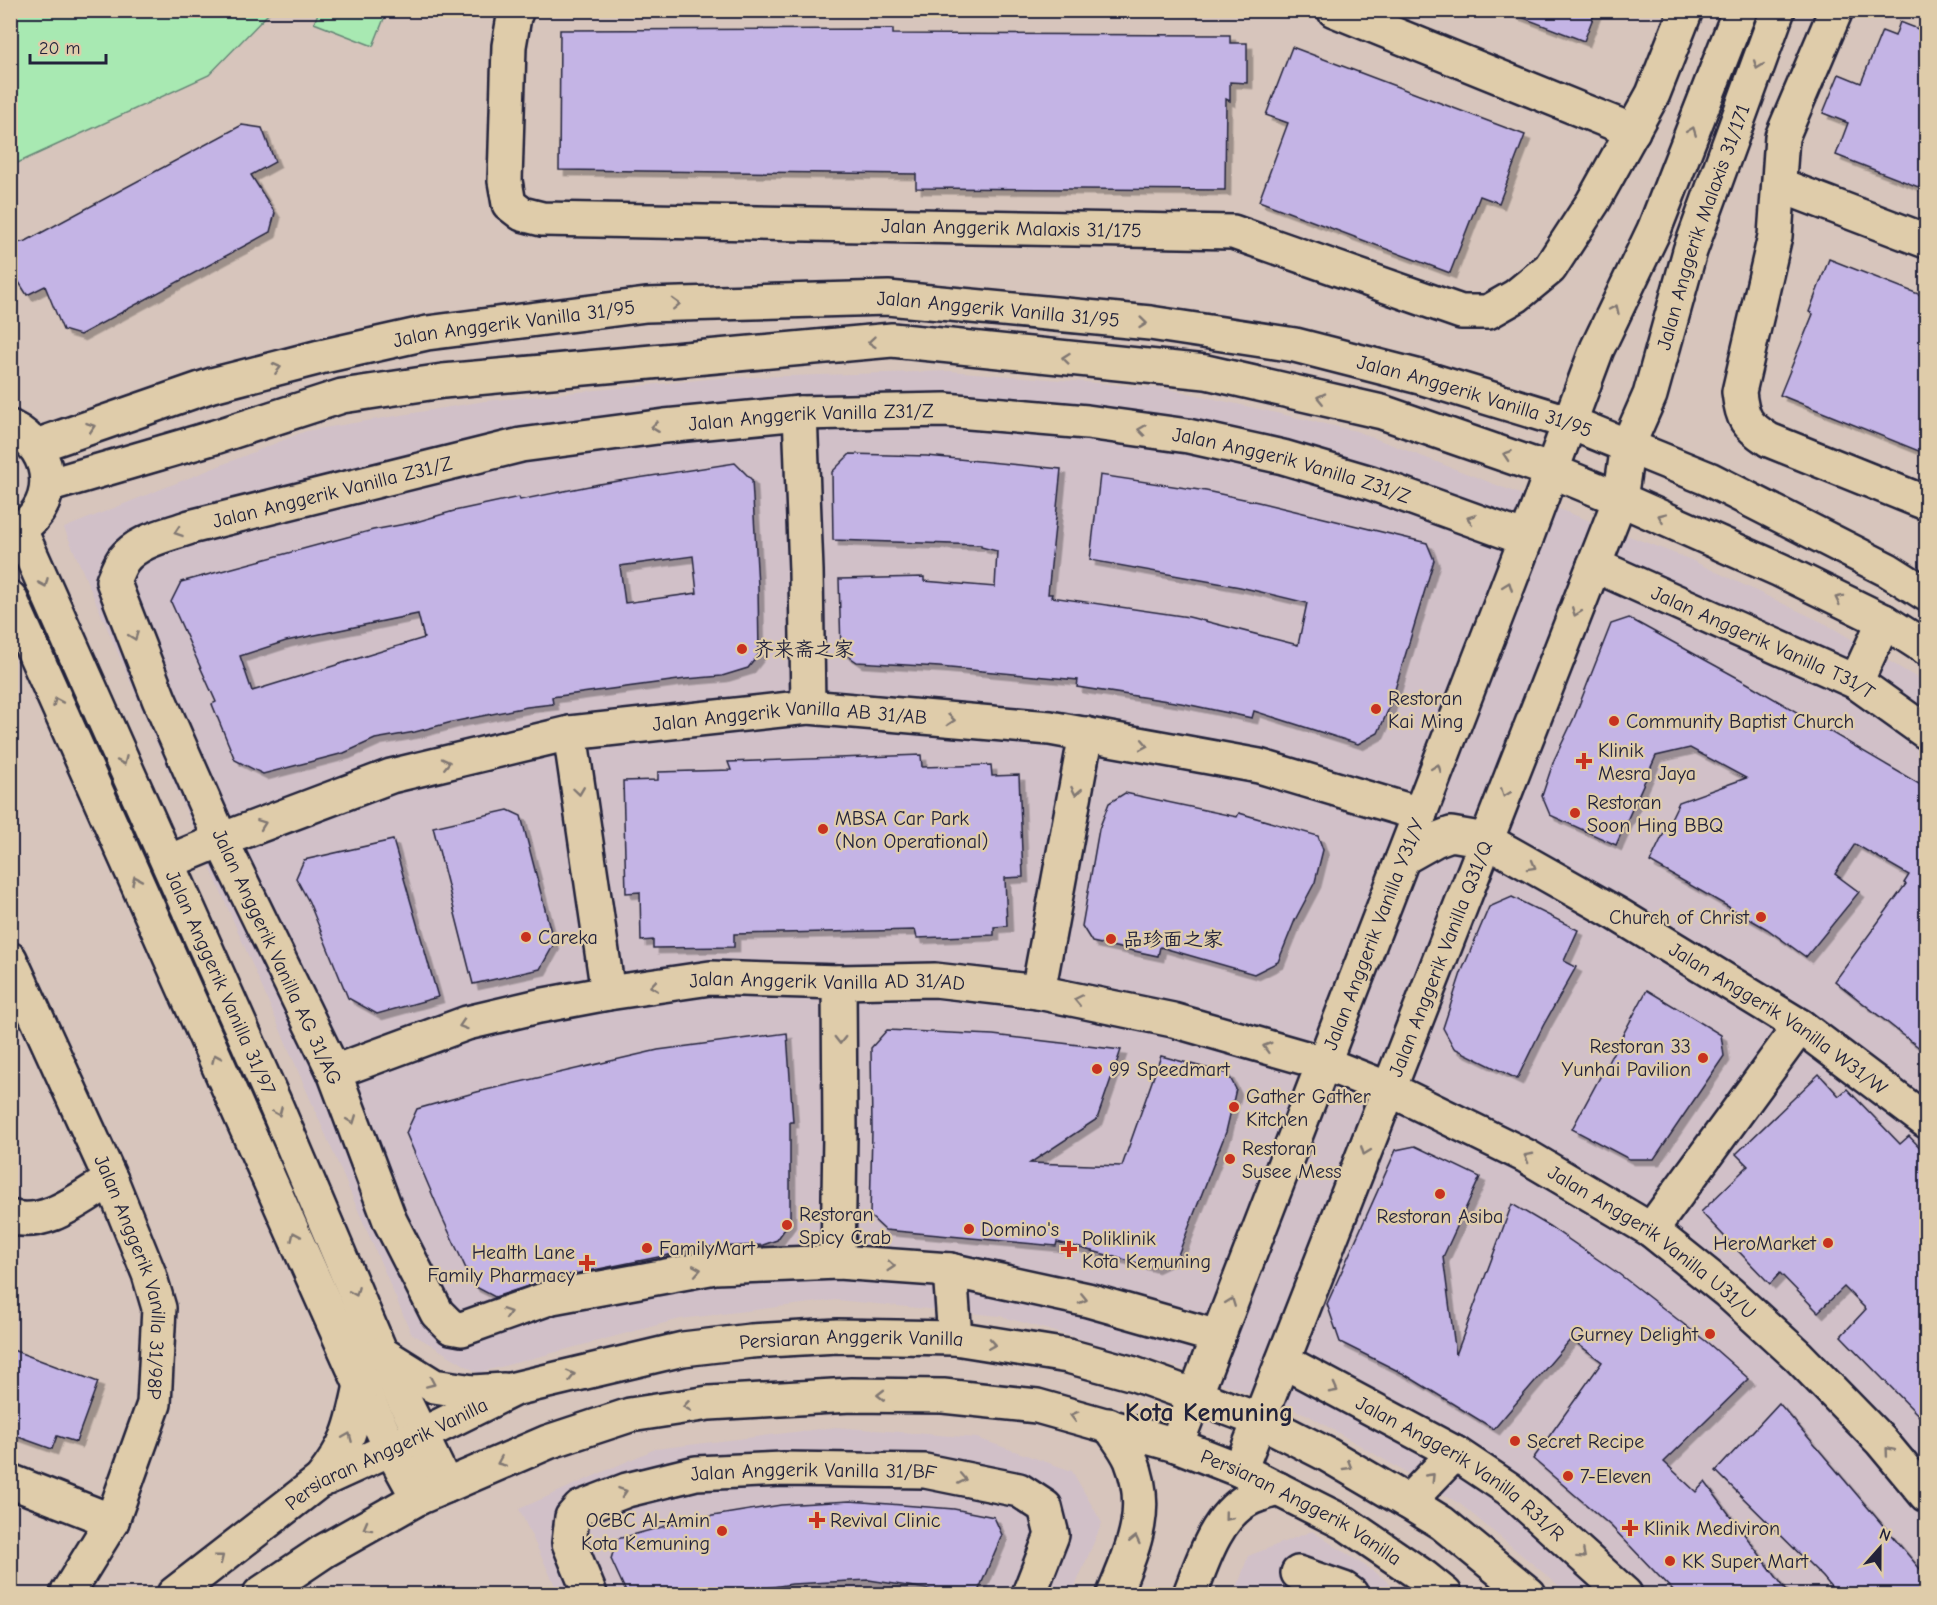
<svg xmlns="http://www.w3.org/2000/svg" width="1937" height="1605" viewBox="0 0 1937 1605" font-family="'Comic Neue','LXGW WenKai TC',sans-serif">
<defs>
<filter id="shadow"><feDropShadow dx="5.5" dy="5.5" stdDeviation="0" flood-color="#0004"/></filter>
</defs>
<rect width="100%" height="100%" fill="#d7c5bc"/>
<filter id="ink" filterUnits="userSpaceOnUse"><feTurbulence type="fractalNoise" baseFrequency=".0167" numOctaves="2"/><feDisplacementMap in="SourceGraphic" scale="12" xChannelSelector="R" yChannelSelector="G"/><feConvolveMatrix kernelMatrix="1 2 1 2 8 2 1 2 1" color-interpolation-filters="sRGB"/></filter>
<g filter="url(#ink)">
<!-- built -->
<g fill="#d1c0c8">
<polygon points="950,371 1170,389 1356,431 1689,559 1826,624 1926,683 1926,1594 1569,1594 1460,1504 1306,1414 1177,1367 1000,1316 836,1300 680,1319 478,1373 411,1333 64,528 306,431 485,401 719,378"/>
<polygon points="836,1427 977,1438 1072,1471 1102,1523 1072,1594 559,1594 519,1509 655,1449"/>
<polygon points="1312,1531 1379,1575 1403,1594 1235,1594 1248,1556"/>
</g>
<!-- green -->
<g fill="#a8e9b2" stroke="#658676" stroke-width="1.5">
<polygon points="10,11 11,10 271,11 209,75 11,166"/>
<polygon points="319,11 319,10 387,11 373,46 314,23"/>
</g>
<!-- building -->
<g fill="#c4b4e5" stroke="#22223b" stroke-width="1.5" fill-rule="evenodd" filter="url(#shadow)">
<polygon points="1508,10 1596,10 1584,41 1508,12"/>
<polygon points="1900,22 1926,32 1926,190 1836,155 1848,123 1823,113 1839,74 1861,83 1882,31 1895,36"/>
<polygon points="893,29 893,34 1230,35 1230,43 1247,43 1247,83 1230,82 1230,101 1226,99 1225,190 916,188 916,174 559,170 560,30"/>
<polygon points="1292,47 1525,135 1499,203 1480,196 1450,273 1259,201 1288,123 1266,115"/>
<polygon points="242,125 262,128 275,162 251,175 275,213 270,232 80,335 63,330 45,286 27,295 10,268 10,261 17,243 26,241"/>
<polygon points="1829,259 1926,297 1926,454 1780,395 1813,314 1809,312"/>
<polygon points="850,454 927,456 1061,469 1048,594 1052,594 1051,597 1189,617 1298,645 1307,603 1240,587 1090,560 1100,475 1206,491 1258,502 1427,543 1434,560 1390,706 1378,733 1358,744 1254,711 1252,718 1181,703 1077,687 1078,680 939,667 857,662 841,651 839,579 924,577 924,581 995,587 997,551 981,547 981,545 833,540 832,472"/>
<path d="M735,463L752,480L758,586L759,654L748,668L722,676L686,679L552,697L553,704L527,707L452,722L415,732L375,739L344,753L263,774L235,760L212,704L216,702L171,602L181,582L373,530L416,522L454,511L519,497L520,500L599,484ZM693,556L697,593L625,603L620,566ZM418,614L424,638L252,691L240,656L286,641Z"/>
<polygon points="1629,618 1747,683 1926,788 1926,1053 1835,981 1906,884 1904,883 1909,875 1855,844 1835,874 1859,892 1806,957 1767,929 1650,862 1679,802 1746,778 1690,748 1656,756 1616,845 1550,815 1542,796 1554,760 1574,718 1611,624"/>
<polygon points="921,755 922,767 991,765 992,776 1019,775 1023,877 1005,878 1007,926 994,927 994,935 917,938 915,930 734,934 734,947 653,948 653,940 641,941 640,892 626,893 623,781 658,780 658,772 731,770 728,762"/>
<polygon points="1125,793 1237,817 1239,813 1318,836 1323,850 1315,882 1295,920 1278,962 1254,974 1160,947 1158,956 1092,942 1082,926 1099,829 1109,803"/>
<polygon points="508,810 521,816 554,944 540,969 473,984 433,827"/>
<polygon points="393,840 438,997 377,1014 348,998 309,902 296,878 304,860"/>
<polygon points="1512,897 1578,930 1564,961 1576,967 1543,1026 1517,1079 1454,1048 1443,1028 1461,973 1489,907"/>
<polygon points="1647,990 1721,1035 1724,1056 1654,1159 1629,1159 1572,1129"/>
<polygon points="887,1030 993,1035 1121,1050 1097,1119 1030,1163 1122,1166 1161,1056 1228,1074 1236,1089 1226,1132 1178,1255 1153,1267 1057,1242 1056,1246 885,1230 870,1216 872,1130 871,1048"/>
<polygon points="787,1033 793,1122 790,1122 790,1222 777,1240 763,1245 711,1247 688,1251 549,1279 495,1297 474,1286 442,1217 406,1133 417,1109 477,1092 658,1050"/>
<polygon points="1819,1074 1839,1096 1847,1089 1900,1144 1909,1136 1926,1154 1926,1423 1841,1336 1866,1309 1844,1287 1818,1312 1780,1273 1770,1284 1701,1212 1748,1166 1736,1154"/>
<polygon points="1415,1146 1480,1177 1443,1257 1456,1355 1512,1204 1549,1226 1619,1274 1708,1343 1749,1379 1664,1462 1696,1492 1705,1482 1789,1594 1676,1594 1611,1526 1533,1459 1602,1362 1571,1339 1494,1429 1404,1374 1340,1342 1327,1304 1396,1150"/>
<polygon points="10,1349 98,1382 76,1442 57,1436 52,1449 10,1434"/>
<polygon points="1779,1403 1926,1576 1926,1594 1837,1594 1823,1577 1716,1471"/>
<polygon points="850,1501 954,1509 994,1517 1002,1535 977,1594 959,1594 869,1580 792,1584 728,1594 627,1594 611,1559 617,1539 688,1520 781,1505"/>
</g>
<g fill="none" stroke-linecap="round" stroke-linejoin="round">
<!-- minor casing -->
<g stroke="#22223b" stroke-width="38">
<g id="minor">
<path id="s1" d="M517,10L514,17L509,46L505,181L509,204L522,214L542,219L1233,232L1461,312H1488L1516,296L1550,268L1593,202L1653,94L1686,10"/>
<polyline points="1334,10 1633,131"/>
<path d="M1836,10L1782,137L1775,236L1739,392C1742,419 1746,425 1769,440L1926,503"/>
<polyline points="1779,185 1926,241"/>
<polyline points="800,413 806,571 808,707"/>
<path d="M10,427C58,450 60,512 10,534"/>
<path id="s2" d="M36,446L212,385L320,357L427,333L646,305L888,298L1150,323L1295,345L1420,377L1571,423L1709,479L1888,570L1926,594"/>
<polyline points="47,486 215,437 342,396 443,381 892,340 1206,372 1382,412 1552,471 1620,499 1780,570 1884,621 1926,648"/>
<path id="s3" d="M20,530L276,1106L381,1353L446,1486"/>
<path id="s4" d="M1594,565L1856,682L1926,732"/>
<polyline points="10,598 361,1385 391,1449 418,1498"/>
<polyline points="1856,682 1884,621"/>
<polyline points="570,733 608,993"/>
<path id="s5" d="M1403,858L1435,840L1451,834L1486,840L1617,914L1800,1026L1926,1121"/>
<path id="s6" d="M168,862L221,840L391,776L570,733L808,707L1050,728L1259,766L1420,814"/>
<path id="s7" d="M10,959L111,1180L149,1274L159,1308L154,1404L112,1521L67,1594"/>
<polyline points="1038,992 1086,734"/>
<path id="s8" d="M334,1072L467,1023L539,1006L608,993L710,978L839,982L935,980L1038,992L1173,1020L1323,1063L1389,1089L1526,1156L1651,1230L1728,1292L1798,1356L1881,1441L1926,1495"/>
<path d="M10,1217C47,1228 81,1197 111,1180"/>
<polyline points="1651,1230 1800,1026"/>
<polyline points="838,1262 840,1134 839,982"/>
<polyline points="950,1270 955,1338"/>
<path id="s9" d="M1218,1337L1088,1300L950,1270L838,1262L715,1267L552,1297L462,1329L451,1327L437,1313L390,1221L334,1072L221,840L159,699L113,581C116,574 119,566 123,560C138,540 169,535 190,527L521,445L665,426L800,413L945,410L1087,422L1188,436L1283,457L1371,483L1526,539"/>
<path id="s10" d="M1283,1361L1455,1453L1509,1489L1625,1594"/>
<path d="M1109,1425C1116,1436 1126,1448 1131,1460C1151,1510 1133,1548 1114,1594"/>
<path id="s11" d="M1176,1445L1526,539L1597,349L1654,230L1740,10"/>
<path id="s12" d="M1240,1470L1620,499L1628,445L1650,395L1690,251L1778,10"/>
<polyline points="10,1481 112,1521"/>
<polyline points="1408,1502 1455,1453"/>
<polyline points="1298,1573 1344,1589 1351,1594"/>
<path id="s13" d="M590,1594L569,1543L572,1517L580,1508L627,1490L696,1473L783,1469L925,1471L1019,1490L1045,1507L1052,1535L1029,1594"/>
<path d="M1190,1594C1202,1563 1216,1517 1247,1500C1256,1495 1268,1492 1278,1489"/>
</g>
</g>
<!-- major casing -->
<g stroke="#22223b" stroke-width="38">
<g id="major">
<polyline points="381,1353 434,1386 473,1392 504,1390"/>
<path d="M320,1481C348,1445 352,1429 361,1385"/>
<path id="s14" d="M174,1594L318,1482L421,1435L514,1389L683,1349L751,1341L837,1336L955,1338L1068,1356L1134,1374L1195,1396L1259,1420L1328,1455L1408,1502L1442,1523L1529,1594"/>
<path id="s15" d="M260,1594L324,1551L418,1498L548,1442L630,1415L709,1403L851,1395L943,1396L1037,1406L1176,1445L1240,1470L1345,1523L1424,1577L1445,1594"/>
</g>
</g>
<!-- minor -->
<use href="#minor" stroke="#dfccaa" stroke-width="33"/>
<!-- major -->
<use href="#major" stroke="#dfccaa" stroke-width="33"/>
</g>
<!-- one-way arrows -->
<defs><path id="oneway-chevron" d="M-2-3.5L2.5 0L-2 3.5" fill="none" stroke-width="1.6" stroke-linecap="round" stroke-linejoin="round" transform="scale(1.5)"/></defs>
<g stroke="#807772">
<use href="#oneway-chevron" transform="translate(1758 65) rotate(110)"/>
<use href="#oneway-chevron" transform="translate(1692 131) rotate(-69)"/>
<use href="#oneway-chevron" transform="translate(676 304) rotate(-2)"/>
<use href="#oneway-chevron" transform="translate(1615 309) rotate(-65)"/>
<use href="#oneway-chevron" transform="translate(1143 323) rotate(6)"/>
<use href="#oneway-chevron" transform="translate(872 342) rotate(175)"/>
<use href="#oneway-chevron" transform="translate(1066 358) rotate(-174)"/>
<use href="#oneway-chevron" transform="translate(277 368) rotate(-14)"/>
<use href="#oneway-chevron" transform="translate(1321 398) rotate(-167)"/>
<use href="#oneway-chevron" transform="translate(91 427) rotate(-19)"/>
<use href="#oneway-chevron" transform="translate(655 427) rotate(173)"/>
<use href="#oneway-chevron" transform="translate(1142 430) rotate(-172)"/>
<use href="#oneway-chevron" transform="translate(1507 455) rotate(-161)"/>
<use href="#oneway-chevron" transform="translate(1662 517) rotate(-156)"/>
<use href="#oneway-chevron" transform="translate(1471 519) rotate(-160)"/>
<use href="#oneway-chevron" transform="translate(178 532) rotate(161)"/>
<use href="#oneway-chevron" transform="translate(44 583) rotate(66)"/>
<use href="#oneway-chevron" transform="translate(1508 586) rotate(-69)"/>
<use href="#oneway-chevron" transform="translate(1839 599) rotate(-154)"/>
<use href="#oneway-chevron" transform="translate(1576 612) rotate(111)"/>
<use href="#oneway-chevron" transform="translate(134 636) rotate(69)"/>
<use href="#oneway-chevron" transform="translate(57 702) rotate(-114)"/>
<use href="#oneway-chevron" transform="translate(951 720) rotate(5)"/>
<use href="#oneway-chevron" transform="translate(1144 745) rotate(11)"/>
<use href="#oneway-chevron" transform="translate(123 761) rotate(66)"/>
<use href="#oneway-chevron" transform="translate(446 763) rotate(-13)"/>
<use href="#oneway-chevron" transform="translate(1437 768) rotate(-69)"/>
<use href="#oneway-chevron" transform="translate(579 791) rotate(82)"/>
<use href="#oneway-chevron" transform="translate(1076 791) rotate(101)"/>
<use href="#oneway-chevron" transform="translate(1505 793) rotate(111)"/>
<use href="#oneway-chevron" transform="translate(262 824) rotate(-20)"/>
<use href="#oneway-chevron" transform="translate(1532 866) rotate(29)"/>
<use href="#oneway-chevron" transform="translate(136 880) rotate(-114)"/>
<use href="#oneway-chevron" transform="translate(654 986) rotate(172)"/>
<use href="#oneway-chevron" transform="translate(1078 1000) rotate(-168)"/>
<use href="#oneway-chevron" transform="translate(463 1025) rotate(162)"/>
<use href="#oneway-chevron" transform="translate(840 1040) rotate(90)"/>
<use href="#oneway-chevron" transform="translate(1267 1047) rotate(-164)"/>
<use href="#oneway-chevron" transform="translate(216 1058) rotate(-114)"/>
<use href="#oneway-chevron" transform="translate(278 1112) rotate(67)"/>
<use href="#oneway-chevron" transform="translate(352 1120) rotate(69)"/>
<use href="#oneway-chevron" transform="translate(1365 1151) rotate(111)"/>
<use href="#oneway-chevron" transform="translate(1528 1157) rotate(-152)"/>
<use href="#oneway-chevron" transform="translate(295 1236) rotate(-114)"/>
<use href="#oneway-chevron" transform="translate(891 1266) rotate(4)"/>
<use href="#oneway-chevron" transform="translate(697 1270) rotate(-10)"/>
<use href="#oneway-chevron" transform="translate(355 1292) rotate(67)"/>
<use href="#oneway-chevron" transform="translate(1083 1299) rotate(13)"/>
<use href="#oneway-chevron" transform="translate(1231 1302) rotate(-69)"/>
<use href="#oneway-chevron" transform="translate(507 1313) rotate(-19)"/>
<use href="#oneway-chevron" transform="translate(992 1344) rotate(9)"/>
<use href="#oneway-chevron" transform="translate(571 1375) rotate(-14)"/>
<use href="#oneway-chevron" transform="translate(431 1383) rotate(24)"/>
<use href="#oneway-chevron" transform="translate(1334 1389) rotate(28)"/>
<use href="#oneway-chevron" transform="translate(881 1395) rotate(-180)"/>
<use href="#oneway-chevron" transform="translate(687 1406) rotate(171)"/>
<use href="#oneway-chevron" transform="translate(1074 1416) rotate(-165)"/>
<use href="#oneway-chevron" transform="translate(348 1437) rotate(-67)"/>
<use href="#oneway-chevron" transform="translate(1889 1451) rotate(-130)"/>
<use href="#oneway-chevron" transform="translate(501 1462) rotate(157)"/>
<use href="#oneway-chevron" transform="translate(1348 1466) rotate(31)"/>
<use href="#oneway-chevron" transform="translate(1431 1477) rotate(-46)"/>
<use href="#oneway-chevron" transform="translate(962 1479) rotate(11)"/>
<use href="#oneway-chevron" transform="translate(623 1492) rotate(-19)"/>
<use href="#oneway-chevron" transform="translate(1228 1517) rotate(129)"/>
<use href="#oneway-chevron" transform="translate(367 1527) rotate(151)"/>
<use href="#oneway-chevron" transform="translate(1135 1540) rotate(-77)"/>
<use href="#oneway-chevron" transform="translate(1582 1555) rotate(42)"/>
<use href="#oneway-chevron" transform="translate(220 1558) rotate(-38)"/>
</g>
</g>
<!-- markers -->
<g fill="#c8321e" stroke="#dfccaa" stroke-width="2">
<circle cx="742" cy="649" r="6"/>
<circle cx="1376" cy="709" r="6"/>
<circle cx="1614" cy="721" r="6"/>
<path d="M1581 752h6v6h6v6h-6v6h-6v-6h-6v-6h6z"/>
<circle cx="1575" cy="813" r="6"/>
<circle cx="823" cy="829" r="6"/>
<circle cx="1761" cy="917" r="6"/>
<circle cx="526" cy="937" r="6"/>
<circle cx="1111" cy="939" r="6"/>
<circle cx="1703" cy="1058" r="6"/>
<circle cx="1097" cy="1069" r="6"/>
<circle cx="1234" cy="1107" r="6"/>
<circle cx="1230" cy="1159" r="6"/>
<circle cx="1440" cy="1194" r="6"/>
<circle cx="787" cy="1225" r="6"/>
<circle cx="969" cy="1229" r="6"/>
<circle cx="1828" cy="1243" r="6"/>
<circle cx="647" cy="1248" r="6"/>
<path d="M1066 1240h6v6h6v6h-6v6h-6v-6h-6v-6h6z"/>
<path d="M584 1254h6v6h6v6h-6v6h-6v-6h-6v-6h6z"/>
<circle cx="1710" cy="1334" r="6"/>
<circle cx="1515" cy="1441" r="6"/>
<circle cx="1568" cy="1476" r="6"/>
<path d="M814 1511h6v6h6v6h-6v6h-6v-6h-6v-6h6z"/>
<path d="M1627 1519h6v6h6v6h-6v6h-6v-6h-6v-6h6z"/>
<circle cx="722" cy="1531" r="6"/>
<circle cx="1670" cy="1561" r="6"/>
</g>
<g text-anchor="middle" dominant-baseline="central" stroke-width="4.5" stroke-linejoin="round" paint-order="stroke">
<!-- street labels -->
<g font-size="20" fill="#22223b" stroke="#dfccaa">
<text stroke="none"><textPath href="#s1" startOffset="702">Jalan Anggerik Malaxis 31/175</textPath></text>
<text stroke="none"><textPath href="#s12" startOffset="1328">Jalan Anggerik Malaxis 31/171</textPath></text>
<text stroke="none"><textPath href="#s2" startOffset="981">Jalan Anggerik Vanilla 31/95</textPath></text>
<text stroke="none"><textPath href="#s2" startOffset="495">Jalan Anggerik Vanilla 31/95</textPath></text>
<text stroke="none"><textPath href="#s2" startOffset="1467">Jalan Anggerik Vanilla 31/95</textPath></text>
<text stroke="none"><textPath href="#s9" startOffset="2337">Jalan Anggerik Vanilla Z31/Z</textPath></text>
<text stroke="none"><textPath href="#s9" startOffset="2823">Jalan Anggerik Vanilla Z31/Z</textPath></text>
<text stroke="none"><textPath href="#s9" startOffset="1851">Jalan Anggerik Vanilla Z31/Z</textPath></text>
<text stroke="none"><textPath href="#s4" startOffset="186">Jalan Anggerik Vanilla T31/T</textPath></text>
<text stroke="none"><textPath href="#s6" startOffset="644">Jalan Anggerik Vanilla AB 31/AB</textPath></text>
<text stroke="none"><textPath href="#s11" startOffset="548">Jalan Anggerik Vanilla Y31/Y</textPath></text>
<text transform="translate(277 957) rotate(65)">Jalan Anggerik Vanilla AG 31/AG</text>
<text stroke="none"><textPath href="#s12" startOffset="549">Jalan Anggerik Vanilla Q31/Q</textPath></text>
<text stroke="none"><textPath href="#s3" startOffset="495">Jalan Anggerik Vanilla 31/97</textPath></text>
<text stroke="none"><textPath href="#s8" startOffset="506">Jalan Anggerik Vanilla AD 31/AD</textPath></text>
<text stroke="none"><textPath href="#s5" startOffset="432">Jalan Anggerik Vanilla W31/W</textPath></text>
<text stroke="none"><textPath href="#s8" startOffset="1388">Jalan Anggerik Vanilla U31/U</textPath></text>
<text stroke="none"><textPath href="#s7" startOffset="344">Jalan Anggerik Vanilla 31/98P</textPath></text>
<text stroke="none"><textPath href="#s14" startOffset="742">Persiaran Anggerik Vanilla</textPath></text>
<text stroke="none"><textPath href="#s14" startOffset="256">Persiaran Anggerik Vanilla</textPath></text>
<text stroke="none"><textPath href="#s10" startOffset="208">Jalan Anggerik Vanilla R31/R</textPath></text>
<text stroke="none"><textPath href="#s13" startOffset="332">Jalan Anggerik Vanilla 31/BF</textPath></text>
<text stroke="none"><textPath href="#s15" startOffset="1106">Persiaran Anggerik Vanilla</textPath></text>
</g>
<!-- poi labels -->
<g font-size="20" fill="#22223b" stroke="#dfccaa" text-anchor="start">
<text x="754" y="649">齐来斋之家</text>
<text x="1388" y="698">Restoran<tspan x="1388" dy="23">Kai Ming</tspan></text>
<text x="1626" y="721">Community Baptist Church</text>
<text x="1598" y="750">Klinik<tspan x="1598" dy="23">Mesra Jaya</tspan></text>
<text x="1587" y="802">Restoran<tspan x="1587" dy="23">Soon Hing BBQ</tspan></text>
<text x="835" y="818">MBSA Car Park<tspan x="835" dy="23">(Non Operational)</tspan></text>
<text x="1749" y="917" text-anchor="end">Church of Christ</text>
<text x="538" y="937">Careka</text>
<text x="1123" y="939">品珍面之家</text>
<text x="1691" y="1046" text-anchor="end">Restoran 33<tspan x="1691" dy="23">Yunhai Pavilion</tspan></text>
<text x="1109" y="1069">99 Speedmart</text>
<text x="1246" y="1096">Gather Gather<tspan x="1246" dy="23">Kitchen</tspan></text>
<text x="1242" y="1148">Restoran<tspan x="1242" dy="23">Susee Mess</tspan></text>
<text x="799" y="1214">Restoran<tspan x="799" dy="23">Spicy Crab</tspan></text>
<text x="1440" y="1216" text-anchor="middle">Restoran Asiba</text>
<text x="981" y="1229">Domino's</text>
<text x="1082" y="1238">Poliklinik<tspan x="1082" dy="23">Kota Kemuning</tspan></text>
<text x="1816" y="1243" text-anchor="end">HeroMarket</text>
<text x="659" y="1248">FamilyMart</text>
<text x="575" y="1252" text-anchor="end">Health Lane<tspan x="575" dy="23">Family Pharmacy</tspan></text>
<text x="1698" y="1334" text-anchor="end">Gurney Delight</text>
<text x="1527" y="1441">Secret Recipe</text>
<text x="1580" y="1476">7-Eleven</text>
<text x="710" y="1520" text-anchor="end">OCBC Al-Amin<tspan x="710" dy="23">Kota Kemuning</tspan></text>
<text x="830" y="1520">Revival Clinic</text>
<text x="1644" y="1528">Klinik Mediviron</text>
<text x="1682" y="1561">KK Super Mart</text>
</g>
<!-- district labels -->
<g font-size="26" font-weight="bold" fill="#22223b" stroke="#dfccaa">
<text x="1209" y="1413">Kota Kemuning</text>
</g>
</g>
<!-- margin -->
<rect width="1937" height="1605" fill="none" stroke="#dfccaa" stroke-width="36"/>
<rect x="18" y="18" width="1901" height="1569" fill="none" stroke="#22223b" stroke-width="2" filter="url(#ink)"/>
<!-- north arrow -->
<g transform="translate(1880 1548) rotate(21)" stroke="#dfccaa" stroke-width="4.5" paint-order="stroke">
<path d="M0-4.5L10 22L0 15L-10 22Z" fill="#22223b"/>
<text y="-9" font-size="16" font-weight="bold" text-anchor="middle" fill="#22223b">N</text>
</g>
<!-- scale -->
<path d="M30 54v9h76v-9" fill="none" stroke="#22223b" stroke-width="3"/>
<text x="39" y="54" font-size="18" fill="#22223b" stroke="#dfccaa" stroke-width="4.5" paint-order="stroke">20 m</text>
</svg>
